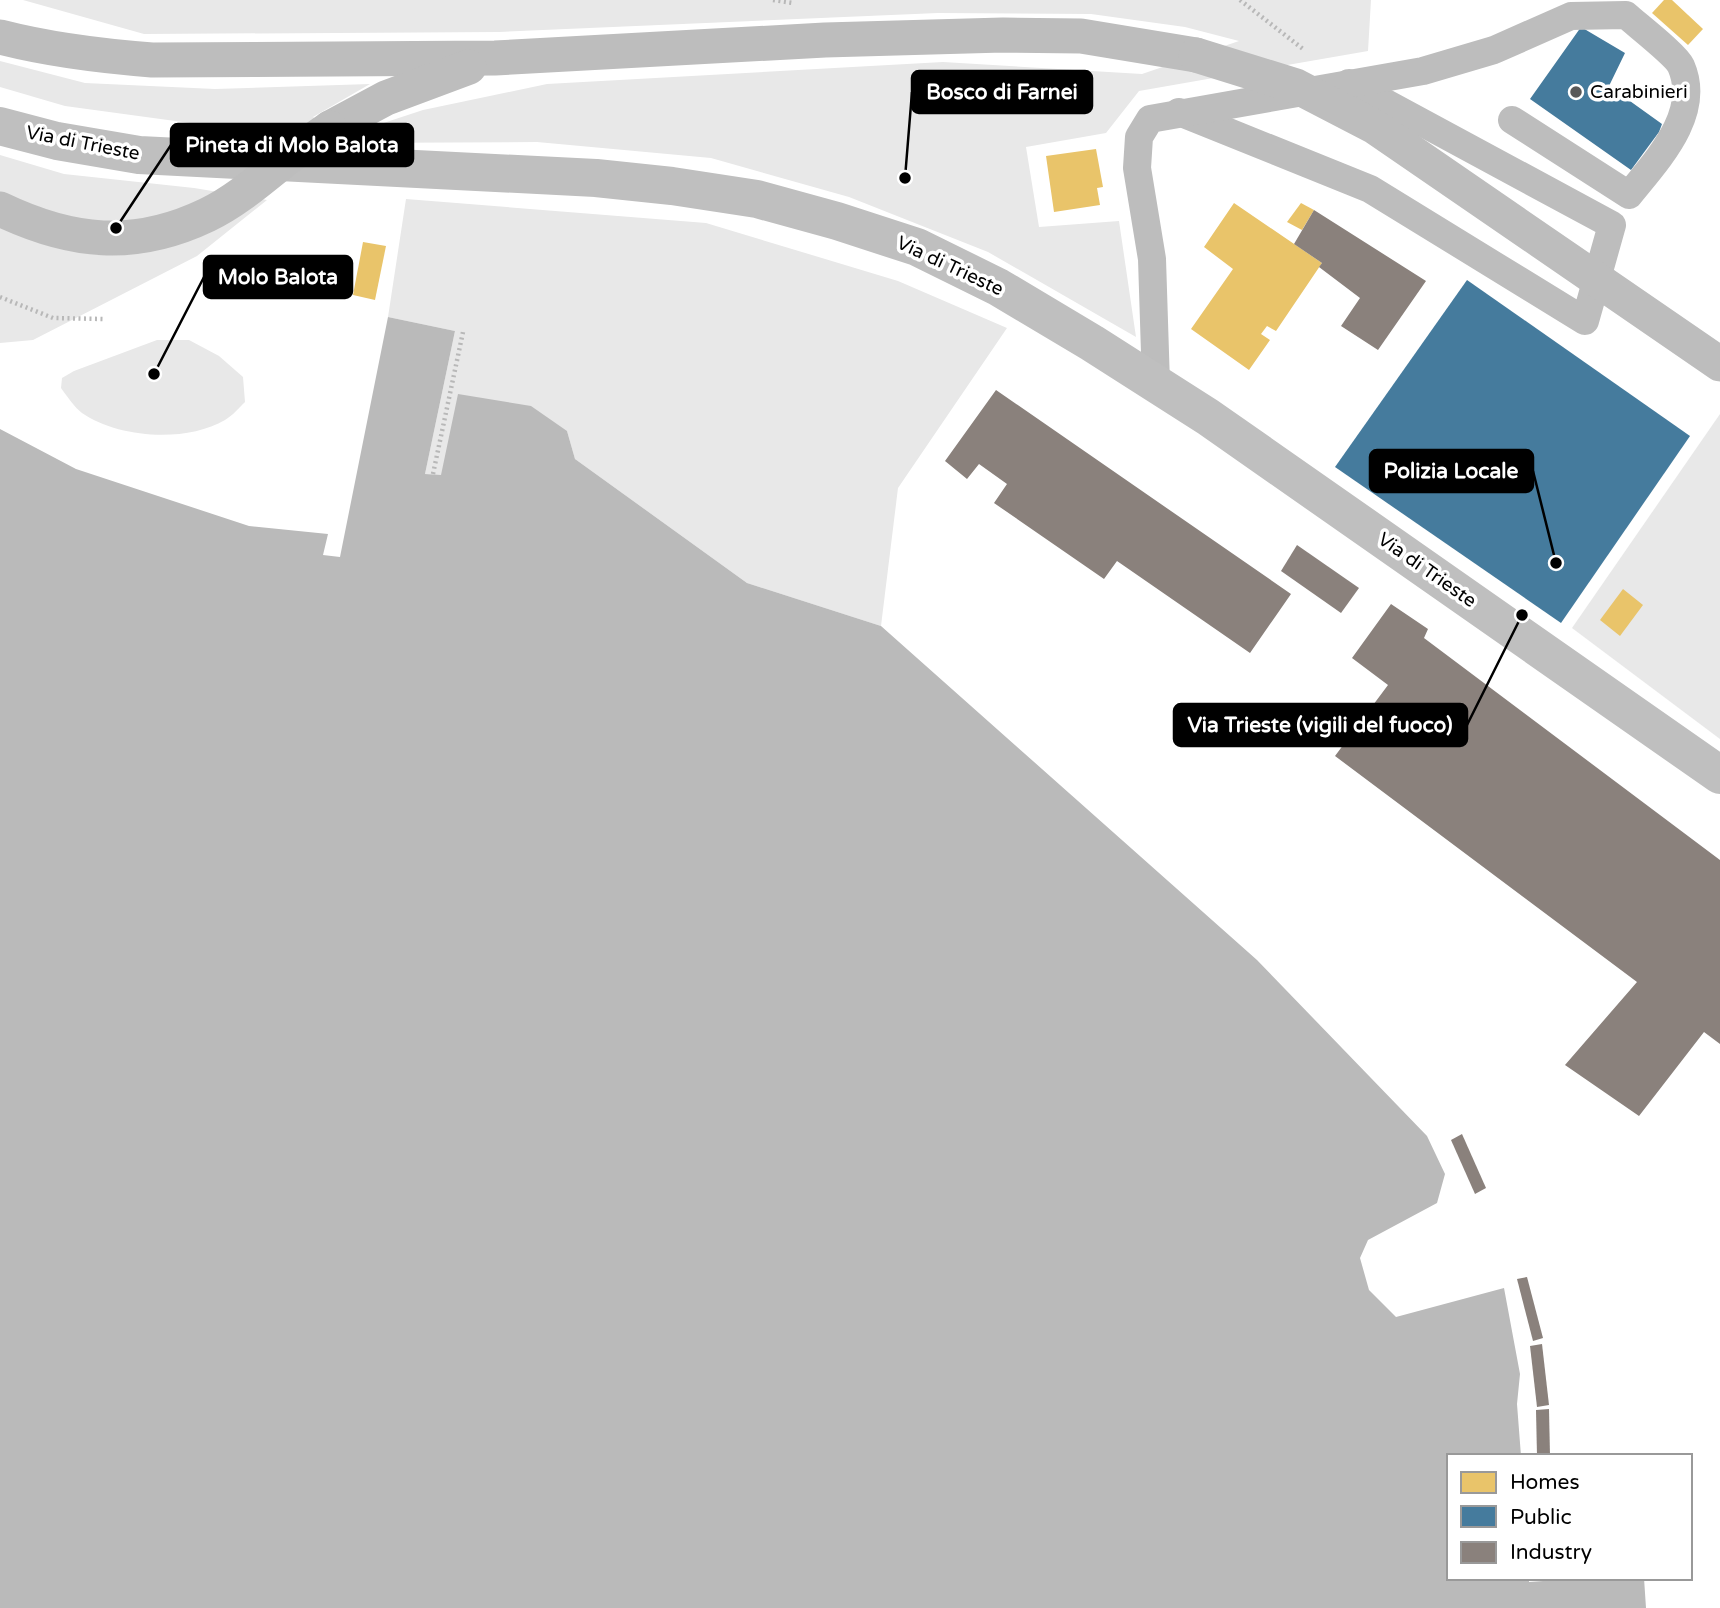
<svg xmlns="http://www.w3.org/2000/svg" width="1720" height="1608" viewBox="0 0 1720 1608" font-family="'Varela Round',sans-serif">
<rect width="100%" height="100%" fill="#fff"/>
<!-- green -->
<g fill="#e8e8e8">
<polygon points="23,0 1371,0 1368,51 1139,91 1106,133 1026,147 1039,227 1119,221 1136,337 988,252 849,197 711,158 537,142 336,143 65,106 0,87 0,61 85,83 215,89 370,84 313,117 344,136 423,110 547,84 943,62 1142,74 1239,41 1185,27 1091,14 938,13 499,32 144,34"/>
<polygon points="0,155 64,174 194,188 267,200 197,256 33,340 0,343"/>
<polygon points="406,199 706,223 898,281 1007,328 898,488 881,626 747,583 575,459 567,431 441,476 425,474 455,331 388,317"/>
<path d="M157,340H189L219,356L243,377L245,402C239,408 232,416 225,420C186,443 118,438 82,413C74,407 67,396 61,388L62,378L74,371Z"/>
<polygon points="1720,414 1720,739 1572,628"/>
</g>
<!-- water -->
<polygon fill="#bababa" points="388,317 455,331 425,474 441,475 458,394 531,406 567,431 575,459 747,583 881,626 1257,960 1427,1136 1445,1174 1437,1203 1368,1240 1360,1258 1369,1290 1396,1317 1504,1288 1520,1374 1517,1404 1521,1456 1449,1456 1449,1578 1529,1578 1529,1582 1585,1578 1644,1578 1646,1608 0,1608 0,429 76,469 249,526 328,534 323,555 340,557"/>
<!-- homes -->
<g fill="#e9c46a">
<polygon points="1664,0 1672,0 1703,29 1688,45 1652,13"/>
<polygon points="1096,149 1103,187 1097,188 1100,205 1054,212 1046,156"/>
<polygon points="1234,203 1322,263 1276,331 1267,326 1261,334 1270,340 1249,370 1191,329 1233,269 1204,247"/>
<polygon points="1301,203 1314,210 1302,230 1287,222"/>
<polygon points="363,242 386,246 375,300 353,295"/>
<polygon points="1623,589 1643,605 1620,636 1600,620"/>
</g>
<!-- public -->
<g fill="#457b9d">
<polygon points="1581,27 1625,53 1609,86 1662,124 1659,132 1631,170 1530,99"/>
<polygon points="1467,280 1690,436 1561,623 1335,467"/>
</g>
<!-- industry -->
<g fill="#8a817c">
<polygon points="1314,210 1426,281 1378,350 1341,326 1360,298 1319,267 1322,263 1294,244"/>
<polygon points="996,390 1291,594 1250,653 1117,561 1104,579 994,503 1007,484 979,464 967,479 945,461"/>
<polygon points="1297,545 1359,588 1341,613 1281,571"/>
<polygon points="1391,604 1428,629 1424,638 1720,860 1720,1044 1704,1032 1639,1116 1565,1065 1637,982 1335,756 1388,685 1352,658"/>
<polygon points="1462,1134 1486,1188 1475,1194 1451,1140"/>
<polygon points="1527,1277 1543,1338 1533,1341 1517,1279"/>
<polygon points="1542,1344 1549,1405 1537,1407 1530,1346"/>
<polygon points="1549,1409 1550,1456 1537,1456 1536,1410"/>
</g>
<g fill="none" stroke-linecap="round" stroke-linejoin="round">
<!-- path -->
<g stroke="#b8b8b8" stroke-width="4.5" stroke-dasharray="2 3.5" stroke-linecap="butt">
<polyline points="773,0 793,3"/>
<polyline points="1240,0 1303,49"/>
<polyline points="0,297 53,318 103,319"/>
<polyline points="433,474 463,332"/>
</g>
<!-- minor -->
<g stroke="#bdbdbd" stroke-width="28">
<polyline points="1179,112 1370,189 1585,321 1612,225 1349,83"/>
<path d="M1156,384L1152,259L1137,168L1139,137L1150,119L1423,71L1494,50L1571,16L1626,15C1637,25 1676,55 1681,66C1702,114 1657,160 1629,195L1512,120"/>
</g>
<!-- tertiary -->
<g stroke="#bdbdbd" stroke-width="35">
<path d="M0,37C50,50 100,56 152,60L495,58L825,40L1003,35L1081,36L1196,55"/>
<polyline points="330,128 386,98 469,67"/>
</g>
<!-- secondary -->
<polyline stroke="#bfbfbf" stroke-width="38" points="0,126 57,141 139,155 596,178 672,186 757,199 837,221 917,247 998,287 1092,343 1208,417 1720,775"/>
<!-- tertiary-bridge -->
<g stroke="#bdbdbd" stroke-width="35">
<polyline points="1196,55 1296,86 1375,127 1720,364"/>
<path d="M0,209C71,243 134,250 207,215C236,201 261,179 286,159C301,148 316,138 330,128"/>
</g>
</g>
<!-- markers -->
<circle fill="#595959" stroke="#fff" stroke-width="2.5" cx="1576" cy="92" r="7"/>
<g text-anchor="middle" dominant-baseline="central" stroke-width="7" stroke-linejoin="round" paint-order="stroke">
<!-- poi labels -->
<g font-size="19" fill="#000" stroke="#fff" text-anchor="start">
<text x="1590" y="92">Carabinieri</text>
</g>
<!-- street labels -->
<g font-size="19" fill="#000" stroke="#fff">
<text transform="translate(83 143) rotate(11)">Via di Trieste</text>
<text transform="translate(950 266) rotate(25)">Via di Trieste</text>
<text transform="translate(1427 570) rotate(35)">Via di Trieste</text>
</g>
</g>
<!-- callouts -->
<path fill="none" stroke="#000" stroke-width="2.5" d="M905 178L912 92M116 228L171 145M154 374L204 277M1556 563L1533 471M1522 615L1467 725"/>
<g fill="#000" stroke="#fff" stroke-width="2.5">
<circle cx="905" cy="178" r="7"/>
<circle cx="116" cy="228" r="7"/>
<circle cx="154" cy="374" r="7"/>
<circle cx="1556" cy="563" r="7"/>
<circle cx="1522" cy="615" r="7"/>
</g>
<g fill="#000" stroke="#000" stroke-width="2.5">
<rect x="912" y="71" width="180" height="42" rx="7"/>
<rect x="171" y="124" width="242" height="42" rx="7"/>
<rect x="204" y="256" width="148" height="42" rx="7"/>
<rect x="1370" y="450" width="163" height="42" rx="7"/>
<rect x="1174" y="704" width="293" height="42" rx="7"/>
</g>
<g font-size="21" text-anchor="middle" font-weight="bold" fill="#fff">
<text x="1002" y="99">Bosco di Farnei</text>
<text x="292" y="152">Pineta di Molo Balota</text>
<text x="278" y="284">Molo Balota</text>
<text x="1451" y="478">Polizia Locale</text>
<text x="1320" y="732">Via Trieste (vigili del fuoco)</text>
</g>
<!-- legend -->
<rect x="1447" y="1454" width="245" height="126" fill="#ffffff" stroke="#999999" stroke-width="2"/>
<rect x="1461" y="1472" width="35" height="21" fill="#e9c46a" stroke="#999999" stroke-width="2"/>
<text x="1510" y="1489" font-size="21" fill="#000000">Homes</text>
<rect x="1461" y="1506" width="35" height="21" fill="#457b9d" stroke="#999999" stroke-width="2"/>
<text x="1510" y="1524" font-size="21" fill="#000000">Public</text>
<rect x="1461" y="1542" width="35" height="21" fill="#8a817c" stroke="#999999" stroke-width="2"/>
<text x="1510" y="1559" font-size="21" fill="#000000">Industry</text>
</svg>
